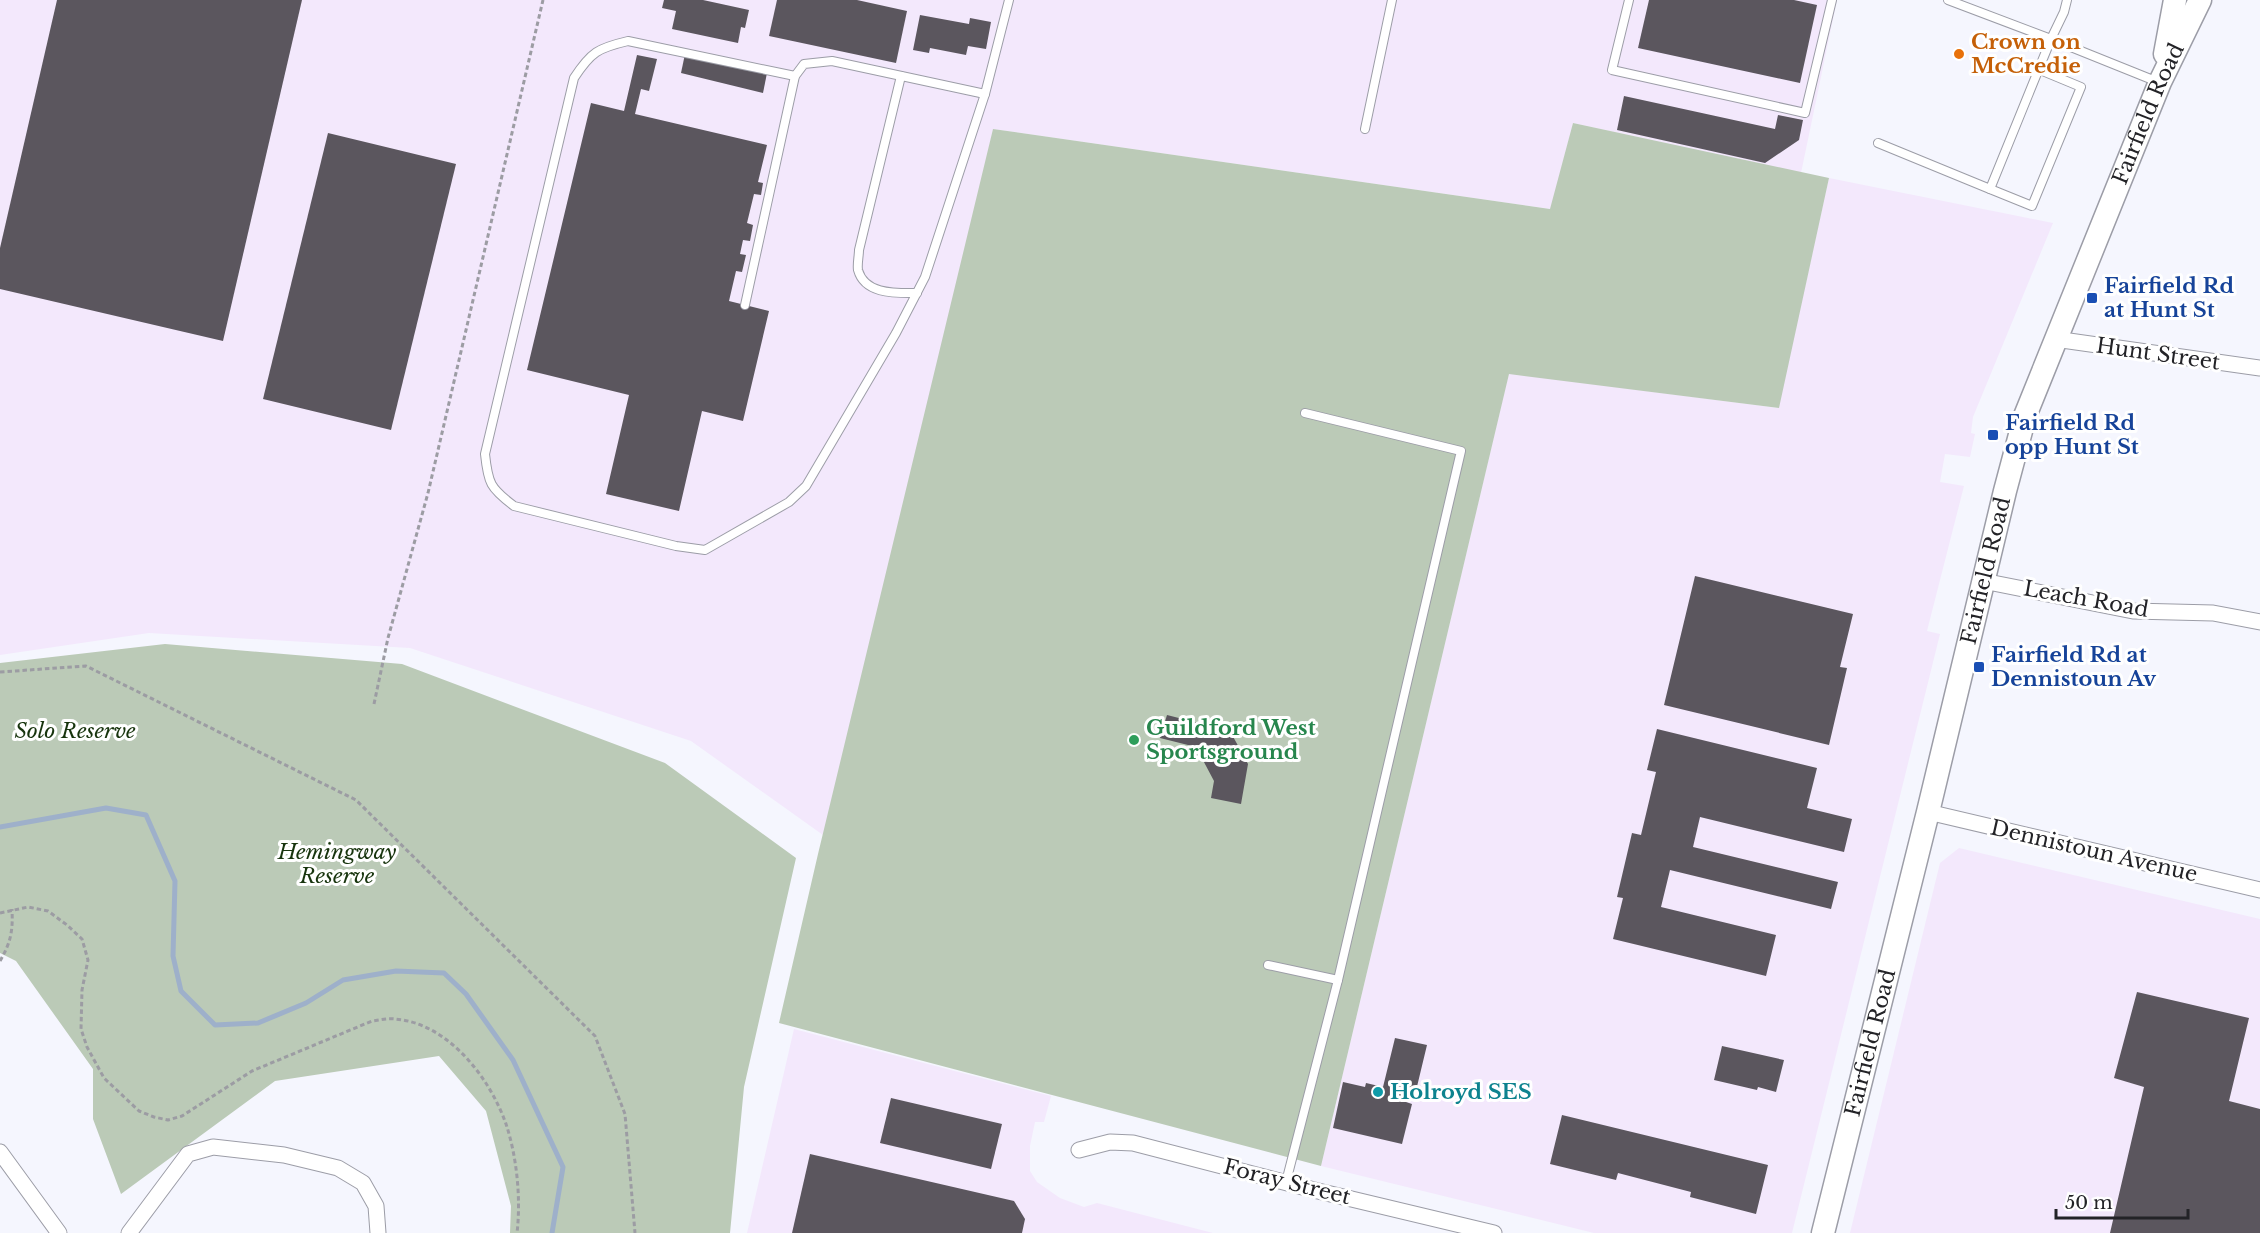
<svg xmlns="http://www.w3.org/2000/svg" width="2260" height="1233" viewBox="0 0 2260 1233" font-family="'Libre Baskerville',serif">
<rect width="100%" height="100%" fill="#f5f6fe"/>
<!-- industrial -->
<g fill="#f3e8fc">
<polygon points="0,0 1837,0 1801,173 1573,123 1551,209 993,129 837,845 691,741 410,648 149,633 0,655"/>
<polygon points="1829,178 2053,223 1973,417 1971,433 1975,434 1970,457 1945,454 1940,482 1964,486 1927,631 1940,634 1792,1233 1594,1233 1321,1166 1509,373 1778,408"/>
<polygon points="1959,848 2260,919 2260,1233 1850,1233 1940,863"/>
<polygon points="794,1029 1051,1096 1044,1122 1035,1122 1030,1146 1030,1171 1037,1182 1060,1198 1084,1207 1097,1203 1213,1233 747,1233"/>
</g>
<!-- green -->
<g fill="#bbcab7">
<polygon points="1573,123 1829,178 1779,408 1509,374 1321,1166 779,1023 818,854 993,129 1550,209"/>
<polygon points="165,644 402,664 665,763 796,858 744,1087 730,1233 510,1233 511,1206 486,1111 439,1056 275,1081 121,1194 93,1119 93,1069 16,961 0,953 0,663"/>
</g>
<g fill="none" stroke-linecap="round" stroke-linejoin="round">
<!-- stream -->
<polyline stroke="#9eb0ca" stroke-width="5" points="0,827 106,808 146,815 175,881 173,956 181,991 215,1025 258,1023 306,1003 343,980 396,971 444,973 466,994 513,1060 563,1167 552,1233"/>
</g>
<!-- building -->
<g fill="#5b565e">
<polygon points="57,0 302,0 223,341 0,289 0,248"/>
<polygon points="664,0 703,0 749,10 745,28 741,27 738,43 672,29 676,11 662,8"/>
<polygon points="777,0 857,0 907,11 896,63 769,36"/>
<polygon points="1649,0 1794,0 1817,5 1800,83 1638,48"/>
<polygon points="920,15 969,24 970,18 991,22 986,49 968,46 966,55 930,48 929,53 913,50"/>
<polygon points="685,54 767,73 763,93 681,73"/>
<polygon points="637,55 657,59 649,91 641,89 635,114 767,145 758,182 763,183 761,195 754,194 747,223 753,225 750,241 743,240 740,254 746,255 742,272 736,271 729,301 769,311 743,421 702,411 679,511 606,494 629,395 527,370 591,103 624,111"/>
<polygon points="1624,96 1775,129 1778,115 1803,120 1799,140 1765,163 1617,130"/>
<polygon points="328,133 456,164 391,430 263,399"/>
<polygon points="1695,576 1853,614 1840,667 1847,668 1829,745 1664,705"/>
<polygon points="1167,715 1230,731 1248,764 1241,804 1211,798 1214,781 1196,747 1160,738"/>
<polygon points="1657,729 1817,768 1807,808 1852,819 1844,852 1700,817 1693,847 1838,882 1831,909 1670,870 1661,907 1776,935 1766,976 1613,939 1623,898 1617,897 1632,833 1641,835 1656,772 1647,770"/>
<polygon points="2137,992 2249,1018 2229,1101 2260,1109 2260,1233 2110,1233 2144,1087 2114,1078"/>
<polygon points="1395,1038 1427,1045 1414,1099 1404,1097 1403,1101 1412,1104 1402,1144 1333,1128 1343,1082 1365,1087 1366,1083 1383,1087"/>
<polygon points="1722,1046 1784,1060 1776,1092 1758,1087 1757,1090 1714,1080"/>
<polygon points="891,1098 1002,1124 991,1169 880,1143"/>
<polygon points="1562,1115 1768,1165 1756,1214 1690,1197 1691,1192 1618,1173 1616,1180 1550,1164"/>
<polygon points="810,1154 1014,1201 1025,1219 1022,1233 792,1233"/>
</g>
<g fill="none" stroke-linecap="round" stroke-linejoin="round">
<!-- lane casing -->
<g stroke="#9c9da7" stroke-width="10">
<g id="lane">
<polyline points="1629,0 1612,70 1805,113 1832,0"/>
<polyline points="2067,0 2064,12 2051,39 2158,82"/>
<path d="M795,76L628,41C598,48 591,52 574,78L485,454C488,483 490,488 514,506L676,546L705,550L789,502L806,486L896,333L925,277L985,94L1009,0"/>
<path d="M901,76L859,250C859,256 857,264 858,270C865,295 896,293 917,293"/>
<polyline points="1365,129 1392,0"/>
<polyline points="1878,143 1990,189 2051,39 1948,0"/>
<polyline points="1990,189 2032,206 2081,87 2040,70"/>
<polyline points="745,305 795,76 804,64 832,61 985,94"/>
<polyline points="1268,965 1338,980"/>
<polyline points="1286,1182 1338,980 1461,451 1305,413"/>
</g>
</g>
<!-- street casing -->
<g stroke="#9c9da7" stroke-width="17">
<g id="street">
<polyline points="2055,339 2260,368"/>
<polyline points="1983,581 2133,611 2213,613 2260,622"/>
<polyline points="1928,812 2260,890"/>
<polyline points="1079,1150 1110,1142 1133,1143 1318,1191 1494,1233"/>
<polyline points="0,1152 59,1233"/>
<polyline points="129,1233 188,1154 213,1147 284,1155 338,1168 363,1183 376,1206 378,1233"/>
</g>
</g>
<!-- secondary casing -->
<g stroke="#9c9da7" stroke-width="25">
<g id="secondary">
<polyline points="2165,54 2175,0"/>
<path id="s1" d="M1823,1233L1928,812L2005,491L2025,416L2160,82L2200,0"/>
</g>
</g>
<!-- path -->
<g stroke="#9c9ca3" stroke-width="3" stroke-dasharray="4.5 3" stroke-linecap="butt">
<polyline points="0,672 86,666 356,800 595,1036 625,1114 635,1233"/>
<polyline points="374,704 388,638 428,493 543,0"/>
<path d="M0,913L28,907L48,911L67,925L82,939L88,960L82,990L81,1029L87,1047L104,1078L139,1111L154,1117L168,1120L182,1116L252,1071L372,1021C380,1020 388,1018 395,1019C448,1023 490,1078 506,1124C517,1157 521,1199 517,1233"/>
<path d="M0,961C11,942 13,931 12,909"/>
</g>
<!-- lane -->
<use href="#lane" stroke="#fff" stroke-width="8"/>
<!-- street -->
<use href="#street" stroke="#fff" stroke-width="15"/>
<!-- secondary -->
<use href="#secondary" stroke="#fff" stroke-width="22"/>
</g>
<!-- markers -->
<circle fill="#e8710a" stroke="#fff" stroke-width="2" cx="1959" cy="54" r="6"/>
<g fill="#1a4fb4" stroke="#fff" stroke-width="2">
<rect x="2086" y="292" width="12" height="12" rx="3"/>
<rect x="1987" y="429" width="12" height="12" rx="3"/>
<rect x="1973" y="661" width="12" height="12" rx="3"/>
</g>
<circle fill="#2e9e5b" stroke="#fff" stroke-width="2" cx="1134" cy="740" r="6"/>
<circle fill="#0f9aa8" stroke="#fff" stroke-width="2" cx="1378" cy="1092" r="6"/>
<g text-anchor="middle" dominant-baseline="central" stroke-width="6" stroke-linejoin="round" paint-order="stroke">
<!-- food labels -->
<g font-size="21" font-weight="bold" fill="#c56008" stroke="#fff" text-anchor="start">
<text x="1971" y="42">Crown on<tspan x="1971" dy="24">McCredie</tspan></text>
</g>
<!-- street labels -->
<g font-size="21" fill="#232327" stroke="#fff">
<text stroke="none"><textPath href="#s1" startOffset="1168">Fairfield Road</textPath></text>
<text transform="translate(2158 354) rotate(8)">Hunt Street</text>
<text stroke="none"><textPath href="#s1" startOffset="682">Fairfield Road</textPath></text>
<text transform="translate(2086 599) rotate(10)">Leach Road</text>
<text transform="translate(2094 851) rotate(13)">Dennistoun Avenue</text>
<text stroke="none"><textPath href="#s1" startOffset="196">Fairfield Road</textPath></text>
<text transform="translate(1287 1182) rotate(14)">Foray Street</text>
</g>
<!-- transit labels -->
<g font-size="21" font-weight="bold" fill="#164399" stroke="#fff" text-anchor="start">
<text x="2104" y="286">Fairfield Rd<tspan x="2104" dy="24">at Hunt St</tspan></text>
<text x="2005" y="423">Fairfield Rd<tspan x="2005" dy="24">opp Hunt St</tspan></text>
<text x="1991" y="655">Fairfield Rd at<tspan x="1991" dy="24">Dennistoun Av</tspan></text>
</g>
<!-- leisure labels -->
<g font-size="21" font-weight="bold" fill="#27864d" stroke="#fff" text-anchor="start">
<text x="1146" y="728">Guildford West<tspan x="1146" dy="24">Sportsground</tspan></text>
</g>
<!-- park labels -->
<g font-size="21" font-style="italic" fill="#17340d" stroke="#fff">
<text x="75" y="731">Solo Reserve</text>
<text x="337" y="852">Hemingway<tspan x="337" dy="24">Reserve</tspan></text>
</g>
<!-- culture labels -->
<g font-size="21" font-weight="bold" fill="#0d838f" stroke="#fff" text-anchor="start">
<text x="1390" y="1092">Holroyd SES</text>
</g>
</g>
<!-- scale -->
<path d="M2056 1209v9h132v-9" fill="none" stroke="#232327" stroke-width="3"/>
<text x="2065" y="1209" font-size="18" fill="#232327" stroke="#ffffff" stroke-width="4.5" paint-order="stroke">50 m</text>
</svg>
